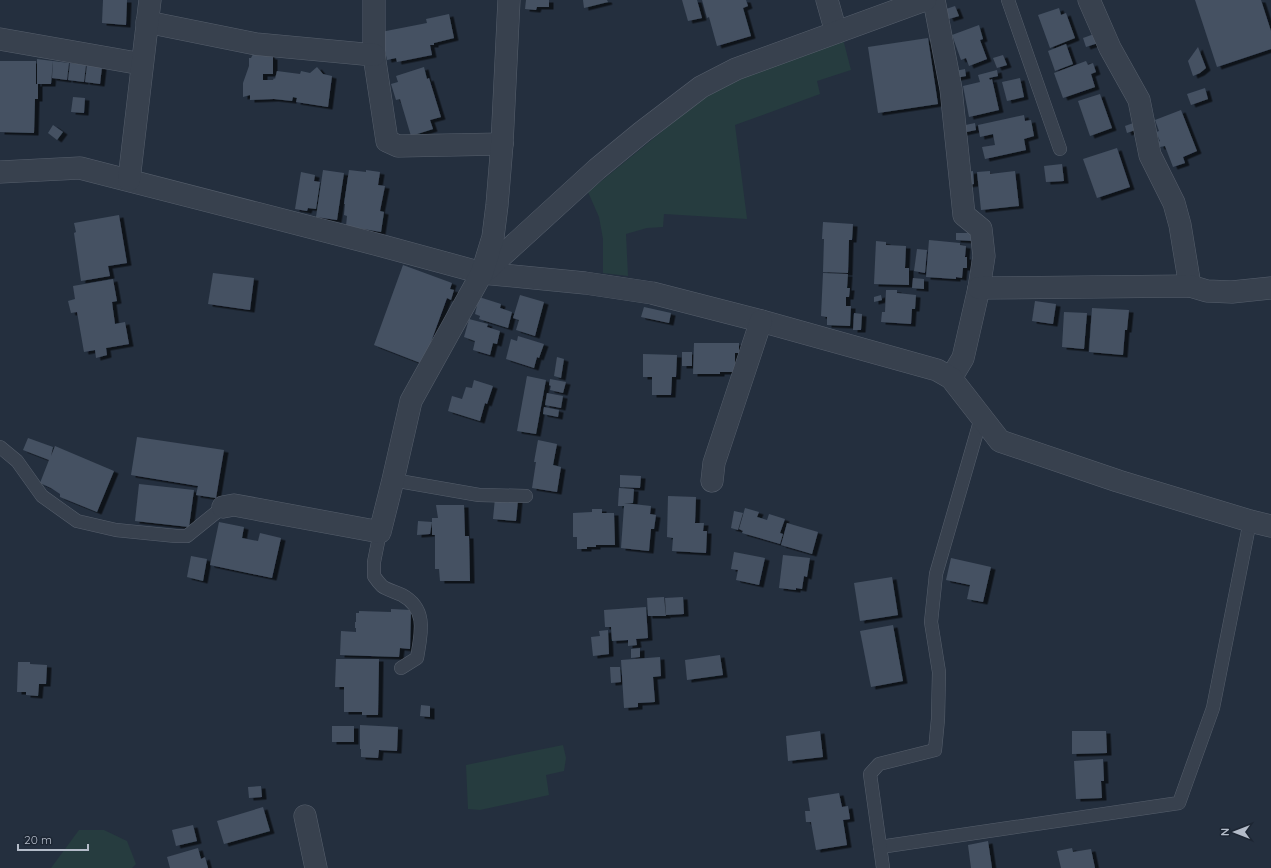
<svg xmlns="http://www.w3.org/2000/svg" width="1271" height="868" viewBox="0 0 1271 868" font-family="Quicksand,sans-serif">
<defs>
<filter id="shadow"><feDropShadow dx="4.5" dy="2.5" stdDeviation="0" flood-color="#0009"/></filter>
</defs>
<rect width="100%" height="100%" fill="#242f3e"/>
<!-- green -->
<g fill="#263c3f">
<polygon points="843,39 851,70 817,81 820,94 735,125 747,219 664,214 663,227 647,228 626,234 628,276 603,273 603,239 599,217 588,192 698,102 736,80"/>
<polygon points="563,745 566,758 564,771 546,775 549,795 480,810 468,809 466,765"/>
<polygon points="79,830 104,830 127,841 136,864 132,868 51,868"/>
</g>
<!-- building -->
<g fill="#455162" filter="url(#shadow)">
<polygon points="103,0 127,0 126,25 102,23"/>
<polygon points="526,0 549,0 549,7 537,7 536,10 525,9"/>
<polygon points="583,0 607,0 608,2 584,8"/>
<polygon points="682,0 697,0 702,18 688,21"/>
<polygon points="702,0 746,0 748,6 743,8 751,36 717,46 709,17 707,18"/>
<polygon points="1195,0 1261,0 1271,31 1271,49 1217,67"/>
<polygon points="955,6 959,16 949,19 946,9"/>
<polygon points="1059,8 1061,15 1066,13 1075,38 1050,48 1038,15"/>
<polygon points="449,14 454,38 434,43 434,45 430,45 432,55 397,62 396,58 387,60 381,32 427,23 426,19"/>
<polygon points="979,25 983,39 980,40 987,59 969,66 966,58 961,60 952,35"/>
<polygon points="1097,33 1101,42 1086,47 1083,38"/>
<polygon points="928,38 938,104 878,113 868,47"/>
<polygon points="1066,44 1073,64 1055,71 1048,51"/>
<polygon points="1198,47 1206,68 1200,73 1193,76 1188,61"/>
<polygon points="253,54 269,54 271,57 273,57 273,74 263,74 263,80 273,80 274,78 275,79 277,71 300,74 301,71 310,73 317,67 323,74 332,76 328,107 296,102 297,98 293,97 292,101 274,99 250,100 250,95 243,97 243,83 249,66 249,58 251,58"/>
<polygon points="1003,55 1007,65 997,68 993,58"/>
<polygon points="37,59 53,61 51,84 37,84"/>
<polygon points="0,61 36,61 36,84 38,84 38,99 35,99 34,133 0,132"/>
<polygon points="53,61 69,63 67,80 52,78"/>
<polygon points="1086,61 1088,65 1093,63 1096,72 1091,74 1095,87 1063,98 1054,73"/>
<polygon points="70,63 86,65 84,82 68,80"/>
<polygon points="87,65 102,67 100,84 85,82"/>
<polygon points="424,67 427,79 429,78 441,117 430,120 433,129 411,136 400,99 396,100 391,84 398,82 396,76"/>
<polygon points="965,69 966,76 956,78 955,71"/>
<polygon points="997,70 998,76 989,78 990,80 992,79 999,110 969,117 963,86 980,82 978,75"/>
<polygon points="1020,78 1024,97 1007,101 1002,82"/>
<polygon points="1205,88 1208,99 1191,105 1187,94"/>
<polygon points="1100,94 1112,128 1090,136 1078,101"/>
<polygon points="73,97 85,98 84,113 71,112"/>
<polygon points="1181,110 1197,151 1183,157 1185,163 1173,167 1165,146 1160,147 1158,142 1160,141 1156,132 1159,131 1155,120"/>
<polygon points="1024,115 1025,121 1031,120 1034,136 1024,139 1026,150 985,159 982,147 995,145 993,134 980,137 978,125"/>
<polygon points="1136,122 1138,129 1127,133 1125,126"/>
<polygon points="975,123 976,130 962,133 961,126"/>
<polygon points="53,125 63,132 57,140 48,133"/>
<polygon points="1117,148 1130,187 1097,198 1083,159"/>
<polygon points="1062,164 1064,181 1046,182 1044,166"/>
<polygon points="323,170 344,173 337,220 316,217"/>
<polygon points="349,170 366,172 366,170 380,172 378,185 385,186 380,211 384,212 381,232 346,226 347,216 344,215 345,204 344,204"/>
<polygon points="973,171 974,184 966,185 965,172"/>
<polygon points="990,171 990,174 1015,171 1019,206 981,210 977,172"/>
<polygon points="301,172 315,175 314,181 320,182 316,209 308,208 307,211 295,209"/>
<polygon points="119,215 127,263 108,266 110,276 81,281 74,233 76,232 74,223"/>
<polygon points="823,222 853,224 852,240 849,240 848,273 823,272 824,239 822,239"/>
<polygon points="956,233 973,233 973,241 956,240"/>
<polygon points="929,240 960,243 960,245 966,246 965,257 967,257 967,268 963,268 962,278 956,277 956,279 926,277"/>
<polygon points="876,241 886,242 886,245 906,246 905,268 909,268 909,285 874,284"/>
<polygon points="917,249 927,250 925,273 914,271"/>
<polygon points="403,265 452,283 450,289 454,290 451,300 447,298 423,364 374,345"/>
<polygon points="213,273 254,278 250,310 208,304"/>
<polygon points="823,273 848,274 847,288 850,288 849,297 846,297 846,306 851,306 850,326 827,325 827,317 821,316"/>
<polygon points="913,278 924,279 924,289 912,288"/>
<polygon points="113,279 117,301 112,302 115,324 125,322 129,344 106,348 107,355 96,358 95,350 84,352 77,312 71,313 68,301 75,299 73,286"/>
<polygon points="886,290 897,290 897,293 916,295 915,309 912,309 911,324 881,322 882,312 885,312"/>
<polygon points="520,295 544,302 535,336 516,330 519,320 513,318"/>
<polygon points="881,295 882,300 874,302 874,297"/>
<polygon points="479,297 501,304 500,308 512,312 508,328 479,319 480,316 475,314"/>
<polygon points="1035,301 1056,304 1053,324 1032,321"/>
<polygon points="644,307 671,313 669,323 641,317"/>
<polygon points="1092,308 1129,310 1127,330 1125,330 1123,355 1089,352"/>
<polygon points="1064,312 1087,313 1084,349 1062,347"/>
<polygon points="854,313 862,314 861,330 853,330"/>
<polygon points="469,319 488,324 487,327 500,331 497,344 493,343 490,355 473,350 475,341 464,337"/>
<polygon points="518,336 544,344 539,358 537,357 534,368 506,359 511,339 517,341"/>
<polygon points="694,343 739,343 739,353 735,353 735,372 720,372 720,374 693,374"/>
<rect x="682" y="352" width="10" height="14"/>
<polygon points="643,354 677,355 676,377 672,377 671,395 652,395 652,377 643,377"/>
<polygon points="557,357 564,359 561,378 554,376"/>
<polygon points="527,376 546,380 536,434 517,431"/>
<polygon points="550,379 566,382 563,393 550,390 551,386 549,385"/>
<polygon points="474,380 493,386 487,404 485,403 480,421 448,411 452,396 462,399 466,387 472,388"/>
<polygon points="547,393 563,396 561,408 545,405"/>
<polygon points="544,407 559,410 558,417 543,414"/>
<polygon points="137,437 224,450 216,498 196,495 198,486 131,475"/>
<polygon points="28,438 53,447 51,456 55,446 114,471 97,512 60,497 60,494 51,488 40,483 49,460 23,450"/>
<polygon points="538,440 557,444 553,465 561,467 557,492 532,488 536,462 534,462"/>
<polygon points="620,475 641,476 640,488 620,487"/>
<polygon points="139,484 194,490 189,527 135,521"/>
<polygon points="619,488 634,489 633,503 624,503 651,506 650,514 656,515 654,529 651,529 649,551 621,548 624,506 618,506"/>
<polygon points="668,496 696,497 695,523 704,523 703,531 707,531 706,553 672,551 673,538 667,537"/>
<polygon points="495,498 518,500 516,521 493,519"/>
<polygon points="436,505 464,505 465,536 469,536 470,581 440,581 439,569 435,569 435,535 432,535 432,518 438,518"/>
<polygon points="745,508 759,512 757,517 767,520 769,514 785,519 780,533 783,534 780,544 742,533 743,531 739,529"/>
<polygon points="592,509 602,509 602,513 614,513 615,545 596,545 596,547 587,547 587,549 577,549 577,537 573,537 573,513 592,512"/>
<polygon points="734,511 743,513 738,530 731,528"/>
<polygon points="418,521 432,522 430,534 417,535"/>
<polygon points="219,522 244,527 242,538 258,541 260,533 281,538 272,578 210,565"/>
<polygon points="787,523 818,532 812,554 781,545"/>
<polygon points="734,552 765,558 759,585 736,580 738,570 731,569"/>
<polygon points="783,555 810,558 807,577 804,576 802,589 796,588 796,590 779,588"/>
<polygon points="191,556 207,559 203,581 187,577"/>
<polygon points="951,558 991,567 983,602 967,599 970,585 946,580"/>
<polygon points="892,577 898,615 860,621 854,583"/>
<polygon points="664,597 666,616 648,616 647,598"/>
<polygon points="683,597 684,614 666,615 665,598"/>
<polygon points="646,607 648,638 636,639 637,645 628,646 628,640 612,641 611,627 605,627 604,610"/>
<polygon points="391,609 411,610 410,649 400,648 399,657 340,655 341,631 356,632 356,628 355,628 355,622 356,622 356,613 359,613 359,611 391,612"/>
<polygon points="893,625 903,681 871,687 860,631"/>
<polygon points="608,630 609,654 593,656 591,637 600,636 599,631"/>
<polygon points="640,648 640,657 631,658 631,649"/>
<polygon points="720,655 723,675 687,680 685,660"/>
<polygon points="660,657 661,676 653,677 655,702 638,703 638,707 624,708 621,660"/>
<polygon points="336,659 379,659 378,715 362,715 362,712 344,712 344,687 335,687"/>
<polygon points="18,662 30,662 30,664 47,665 46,684 39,684 38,696 26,695 26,692 17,692"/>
<polygon points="610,667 620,667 621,682 611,683"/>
<polygon points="421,705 430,706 430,717 420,716"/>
<polygon points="360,725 398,727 397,751 379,750 378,758 361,757 361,749 360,749"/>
<rect x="332" y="726" width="22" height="16"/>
<polygon points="820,731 823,757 788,761 786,736"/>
<polygon points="1072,731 1106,731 1107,753 1072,754"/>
<polygon points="1103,759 1104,781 1101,781 1102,798 1076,799 1074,761"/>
<polygon points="261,786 262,797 249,798 248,787"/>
<polygon points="839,793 842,807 848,806 850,819 843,820 847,845 816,850 811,822 806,822 805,811 810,811 808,798"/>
<polygon points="263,807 270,831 224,844 217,821"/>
<polygon points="193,825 197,841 176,846 172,830"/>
<polygon points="988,841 992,868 971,868 968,845"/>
<polygon points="198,848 201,859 205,857 208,868 170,868 167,857"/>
<polygon points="1072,848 1073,852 1091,849 1095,868 1061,868 1057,851"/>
</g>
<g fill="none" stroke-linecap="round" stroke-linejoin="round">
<!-- service casing -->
<g stroke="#565f6c" stroke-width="14">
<g id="service">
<polyline points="1008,0 1060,149"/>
<polyline points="0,447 17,461 42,496 77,521 116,530 176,536 187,536 223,507"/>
<polyline points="393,480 479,495 526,496"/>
<path d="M380,532L374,562V576C376,579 379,583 382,586C387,590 396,592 402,595C428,609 421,634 417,658L401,668"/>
<polyline points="880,847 1179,803 1213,708 1250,521"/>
<polyline points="883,868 870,774 879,764 935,750 938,719 939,672 931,622 936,574 981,418"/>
</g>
</g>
<!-- minor casing -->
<g stroke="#565f6c" stroke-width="23">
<g id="minor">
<polyline points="374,0 374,55 387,141 398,146 502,144"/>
<polyline points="827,0 836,32"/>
<polyline points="934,0 951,89 964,215 981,229 984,256 979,288 963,358 951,378"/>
<polyline points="1089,0 1110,48 1139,100 1150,155 1174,203 1180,225 1190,286"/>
<polyline points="147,22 256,44 374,55"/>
<polyline points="0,39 142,64"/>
<polyline points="0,172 80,168 364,241 482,273 585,283 652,293 761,321 937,370 951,378 1000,441 1118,481 1250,521 1271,526"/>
<polyline points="129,180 150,0"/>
<polyline points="483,273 597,169 642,132 701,87 736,69 925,0"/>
<polyline points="979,288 1190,286 1207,291 1232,292 1271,288"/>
<polyline points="712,481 714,463 761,321"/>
<polyline points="223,507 234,505 380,532 393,480 411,401 482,273 493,237 497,205 502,144 509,0"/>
<polyline points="305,816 316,868"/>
</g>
</g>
<!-- service -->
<use href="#service" stroke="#38414e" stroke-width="13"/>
<!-- minor -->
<use href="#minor" stroke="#38414e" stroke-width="22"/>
</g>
<!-- north arrow -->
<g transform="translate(1235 832) rotate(270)" stroke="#1d2633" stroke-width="3" paint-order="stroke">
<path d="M0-3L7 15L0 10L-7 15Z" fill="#b4bcc9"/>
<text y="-6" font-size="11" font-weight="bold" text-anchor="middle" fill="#b4bcc9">N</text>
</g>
<!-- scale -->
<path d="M18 844v6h70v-6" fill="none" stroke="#b4bcc9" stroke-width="2"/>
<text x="24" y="844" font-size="12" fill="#b4bcc9" stroke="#1d2633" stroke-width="3" paint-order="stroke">20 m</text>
</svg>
